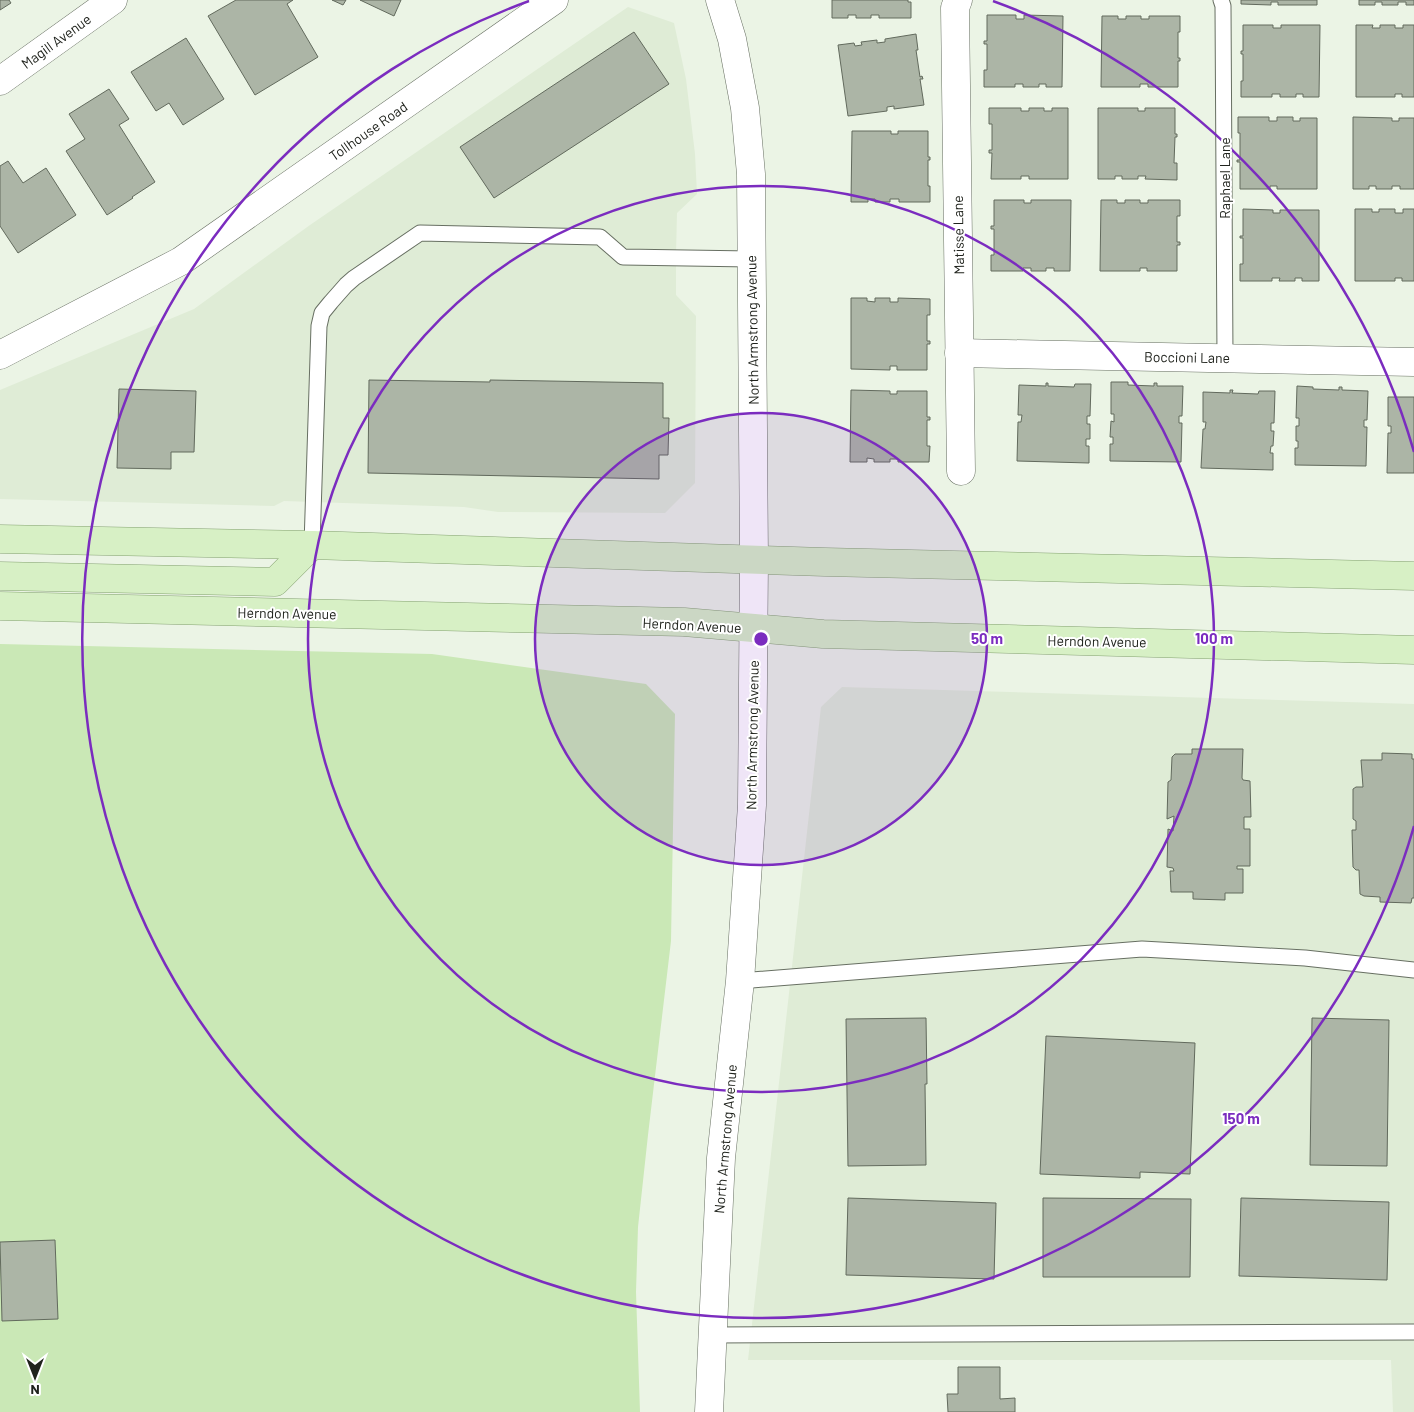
<svg xmlns="http://www.w3.org/2000/svg" width="1414" height="1412" viewBox="0 0 1414 1412" font-family="Barlow,sans-serif">
<rect width="100%" height="100%" fill="#ebf4e5"/>
<!-- built -->
<g fill="#dfecd6">
<polygon points="628,7 674,23 686,79 695,154 697,194 677,213 676,254 676,295 696,316 695,483 665,513 498,512 464,507 284,501 274,506 0,499 0,390 194,309 310,225"/>
<polygon points="842,687 1414,704 1414,1412 1393,1412 1391,1360 748,1360 821,707"/>
</g>
<!-- green -->
<polygon fill="#cae8b6" points="0,644 432,654 646,684 675,714 671,941 648,1135 638,1227 636,1292 640,1412 0,1412"/>
<!-- building -->
<g fill="#acb5a6" stroke="#626a5d">
<polygon points="0,0 9,0 11,3 0,10"/>
<polygon points="236,0 293,0 287,4 318,57 255,95 208,16"/>
<polygon points="332,0 346,0 343,5"/>
<polygon points="360,0 401,0 394,16"/>
<polygon points="832,0 908,0 908,2 911,2 911,18 879,18 879,15 871,15 871,18 856,18 856,15 848,15 848,18 832,18"/>
<polygon points="1241,0 1317,0 1317,5 1278,5 1278,2 1271,2 1271,5 1241,4"/>
<polygon points="1359,0 1414,0 1414,5 1406,5 1406,2 1398,2 1398,5 1382,5 1382,2 1375,2 1375,5 1359,5"/>
<polygon points="987,15 1016,15 1016,19 1024,19 1024,15 1063,16 1062,87 1046,87 1046,84 1039,84 1039,87 1023,87 1023,84 1015,84 1015,87 984,87 984,70 987,70 987,44 984,44 984,41 987,41"/>
<polygon points="1102,16 1118,16 1118,19 1126,19 1126,16 1141,16 1141,19 1149,19 1149,16 1180,16 1180,32 1178,32 1178,58 1180,58 1180,61 1178,61 1178,87 1148,87 1148,84 1140,84 1140,87 1101,87"/>
<polygon points="1243,25 1273,25 1273,28 1281,28 1281,25 1320,25 1319,97 1303,97 1303,94 1296,94 1296,97 1280,97 1280,94 1272,94 1272,97 1241,97 1241,81 1243,81 1243,54 1241,54 1241,51 1243,51"/>
<polygon points="1356,25 1373,25 1372,28 1380,28 1380,25 1395,25 1395,28 1403,28 1403,25 1414,25 1414,97 1402,97 1402,94 1395,94 1395,97 1356,97"/>
<polygon points="634,32 669,84 494,198 460,147"/>
<polygon points="916,34 918,50 916,50 920,77 922,76 923,79 920,79 924,105 894,109 894,106 887,107 887,111 848,116 838,45 854,43 855,46 862,45 861,42 877,40 877,43 885,42 885,39"/>
<polygon points="186,38 224,99 183,125 169,103 156,111 131,72"/>
<polygon points="109,89 129,119 119,125 155,182 132,197 133,198 107,215 66,151 85,139 69,114"/>
<polygon points="989,108 1021,108 1021,111 1029,111 1029,108 1044,108 1044,111 1052,111 1052,108 1068,108 1068,179 1029,179 1029,176 1021,176 1021,179 991,179 992,153 989,153 989,150 992,150 992,124 989,124"/>
<polygon points="1098,108 1138,108 1138,111 1145,111 1145,108 1175,108 1175,134 1177,134 1177,137 1175,137 1174,163 1177,163 1177,180 1145,179 1146,176 1138,176 1138,179 1122,179 1122,176 1115,176 1115,179 1098,179"/>
<polygon points="1238,117 1269,117 1269,121 1277,121 1277,117 1293,117 1293,121 1300,121 1300,118 1317,118 1317,189 1277,189 1277,186 1270,186 1270,189 1240,189 1240,162 1237,162 1237,160 1240,160 1240,133 1238,133"/>
<polygon points="1353,117 1392,118 1392,121 1399,121 1399,118 1414,118 1414,189 1400,189 1400,186 1392,186 1392,189 1376,189 1376,186 1369,186 1369,189 1353,189"/>
<polygon points="852,131 891,131 891,134 898,134 898,131 928,131 928,157 930,157 930,160 928,160 928,186 930,186 930,202 899,202 899,199 890,199 890,202 875,202 875,199 868,199 868,202 851,202"/>
<polygon points="8,161 23,183 46,168 76,215 18,253 0,226 0,166"/>
<polygon points="994,200 1024,200 1024,203 1031,203 1031,200 1071,200 1070,271 1054,271 1054,268 1046,268 1046,271 1031,271 1031,268 1023,268 1023,271 991,271 991,255 994,255 994,229 991,229 991,226 994,226"/>
<polygon points="1101,200 1117,200 1117,203 1125,203 1125,200 1140,200 1140,203 1148,203 1148,200 1180,200 1180,216 1177,216 1177,242 1180,242 1180,245 1177,245 1177,271 1147,271 1147,268 1140,268 1140,271 1100,271"/>
<polygon points="1243,209 1273,210 1273,213 1280,213 1280,210 1319,210 1319,281 1302,281 1302,278 1295,278 1295,281 1279,281 1280,278 1272,278 1272,281 1240,281 1240,264 1243,264 1243,238 1240,238 1240,236 1243,236"/>
<polygon points="1355,209 1372,209 1372,212 1379,212 1379,209 1395,209 1395,213 1403,213 1403,209 1414,209 1414,281 1402,281 1402,278 1395,278 1395,281 1355,281"/>
<polygon points="851,298 867,298 867,301 875,302 875,298 890,298 890,302 898,302 898,298 930,299 930,315 927,315 927,341 930,341 930,344 927,344 927,370 897,370 897,366 890,366 890,370 851,369"/>
<polygon points="369,380 490,382 490,380 663,383 663,418 669,418 668,455 659,455 659,479 368,473"/>
<polygon points="1111,382 1128,382 1128,385 1154,386 1154,383 1157,383 1157,386 1183,386 1182,416 1179,416 1179,423 1182,423 1181,462 1110,461 1110,444 1113,444 1113,437 1110,437 1111,421 1114,422 1114,414 1111,414"/>
<polygon points="1046,383 1048,383 1048,386 1074,387 1075,384 1091,384 1090,416 1087,416 1087,424 1090,424 1090,439 1086,439 1086,446 1089,446 1089,463 1017,461 1018,422 1021,422 1022,415 1018,415 1019,385 1046,386"/>
<polygon points="1297,386 1313,387 1313,389 1339,390 1339,387 1342,387 1342,390 1368,391 1367,420 1364,420 1364,427 1367,427 1366,466 1295,465 1295,448 1298,448 1298,441 1296,441 1296,426 1299,426 1299,418 1296,418"/>
<polygon points="119,389 196,391 194,452 171,452 171,469 117,468"/>
<polygon points="851,390 890,391 890,394 897,394 897,391 927,391 927,417 930,417 930,420 927,420 927,446 930,446 929,462 898,462 898,459 890,459 890,462 874,462 874,459 867,458 867,462 850,462"/>
<polygon points="1230,390 1233,390 1232,393 1258,394 1259,391 1275,391 1274,423 1271,423 1271,431 1274,431 1273,446 1271,446 1270,453 1273,453 1273,470 1201,468 1203,429 1205,429 1206,422 1203,422 1203,392 1230,393"/>
<polygon points="1388,397 1414,397 1414,473 1387,473 1388,433 1391,433 1391,426 1388,426"/>
<polygon points="1192,749 1243,749 1242,778 1243,780 1250,781 1251,817 1244,817 1244,829 1250,829 1250,866 1237,866 1237,869 1243,869 1243,893 1225,893 1225,900 1193,899 1193,892 1171,892 1170,871 1174,871 1173,868 1167,867 1168,829 1173,831 1174,816 1167,819 1168,782 1171,780 1172,757 1175,754 1192,754"/>
<polygon points="1382,753 1412,754 1412,759 1414,759 1414,898 1412,898 1411,903 1380,902 1380,897 1364,896 1360,894 1359,870 1356,870 1353,867 1352,830 1356,830 1356,821 1353,819 1353,789 1356,787 1363,787 1361,760 1382,760"/>
<polygon points="926,1018 927,1084 925,1084 926,1165 848,1166 846,1019"/>
<polygon points="1312,1018 1389,1020 1387,1166 1310,1165"/>
<polygon points="1046,1036 1195,1043 1190,1174 1140,1172 1140,1178 1040,1174"/>
<polygon points="848,1198 996,1203 994,1279 846,1275"/>
<polygon points="1043,1198 1191,1199 1190,1277 1043,1277"/>
<polygon points="1241,1198 1389,1202 1387,1280 1239,1276"/>
<polygon points="55,1240 58,1319 2,1321 0,1242"/>
<polygon points="958,1367 1000,1367 1000,1399 1015,1398 1015,1412 948,1412 947,1394 958,1394"/>
</g>
<g fill="none" stroke-linecap="round" stroke-linejoin="round">
<!-- service casing -->
<g stroke="#676f62" stroke-width="17">
<g id="service">
<polyline points="1221,0 1223,6 1225,357"/>
<polyline points="312,545 319,326 322,313 331,302 346,285 354,278 420,233 600,237 623,257 751,259"/>
<polyline points="740,981 1142,949 1305,958 1414,970"/>
<polyline points="712,1335 1414,1332"/>
</g>
</g>
<!-- minor casing -->
<g stroke="#676f62" stroke-width="29">
<g id="minor">
<polyline points="958,0 955,8 961,471"/>
<polyline points="0,81 113,0"/>
<polyline points="959,353 1414,362"/>
</g>
</g>
<!-- tertiary casing -->
<g stroke="#676f62" stroke-width="29">
<g id="tertiary">
<polyline points="0,355 181,261 554,0"/>
<polyline points="709,1412 721,1158 740,981 752,805 754,560 751,174 745,108 732,39 720,0"/>
</g>
</g>
<!-- primary casing -->
<g stroke="#85a272" stroke-width="29">
<g id="primary">
<polyline points="0,539 312,545 825,562 1414,576"/>
<polyline points="0,576 275,582 312,545"/>
<polyline points="0,606 684,622 823,634 1414,650"/>
</g>
</g>
<!-- service -->
<use href="#service" stroke="#fff" stroke-width="15"/>
<!-- minor -->
<use href="#minor" stroke="#fff" stroke-width="28"/>
<!-- tertiary -->
<use href="#tertiary" stroke="#fff" stroke-width="28"/>
<!-- primary -->
<use href="#primary" stroke="#d7f0c5" stroke-width="28"/>
</g>
<!-- distance rings -->
<circle cx="761" cy="639" r="226" fill="#7b2cbf" fill-opacity=".12"/>
<g fill="none" stroke="#7b2cbf" stroke-width="2.5">
<circle cx="761" cy="639" r="226"/>
<circle cx="761" cy="639" r="453"/>
<path d="M1414 826A679 679 0 1 1 529 1M993 1A679 679 0 0 1 1414 452"/>
</g>
<g text-anchor="middle" dominant-baseline="central" stroke-width="4" stroke-linejoin="round" paint-order="stroke">
<!-- street labels -->
<g font-size="14" fill="#20231d" stroke="#fff">
<text transform="translate(56 41) rotate(-36)">Magill Avenue</text>
<text transform="translate(368 131) rotate(-35)">Tollhouse Road</text>
<text transform="translate(1224 178) rotate(-90)">Raphael Lane</text>
<text transform="translate(958 235) rotate(-91)">Matisse Lane</text>
<text transform="translate(752 330) rotate(-91)">North Armstrong Avenue</text>
<text transform="translate(1187 357) rotate(1)">Boccioni Lane</text>
<text transform="translate(287 613) rotate(1)">Herndon Avenue</text>
<text transform="translate(692 625) rotate(3)">Herndon Avenue</text>
<text transform="translate(1097 641) rotate(1)">Herndon Avenue</text>
<text transform="translate(752 735) rotate(-89)">North Armstrong Avenue</text>
<text transform="translate(725 1139) rotate(-85)">North Armstrong Avenue</text>
</g>
</g>
<circle cx="761" cy="639" r="8" fill="#7b2cbf" stroke="#fff" stroke-width="2.5"/>
<g font-size="15" text-anchor="middle" font-weight="bold" fill="#7b2cbf" stroke="#fff" stroke-width="4" stroke-linejoin="round" paint-order="stroke">
<text x="987" y="644">50 m</text>
<text x="1214" y="644">100 m</text>
<text x="1241" y="1124">150 m</text>
</g>
<!-- north arrow -->
<g transform="translate(35 1377) rotate(180)" stroke="#ffffff" stroke-width="4" paint-order="stroke">
<path d="M0-4L9 19L0 12L-9 19Z" fill="#20231d"/>
<text y="-8" font-size="14" font-weight="bold" text-anchor="middle" fill="#20231d">N</text>
</g>
</svg>
